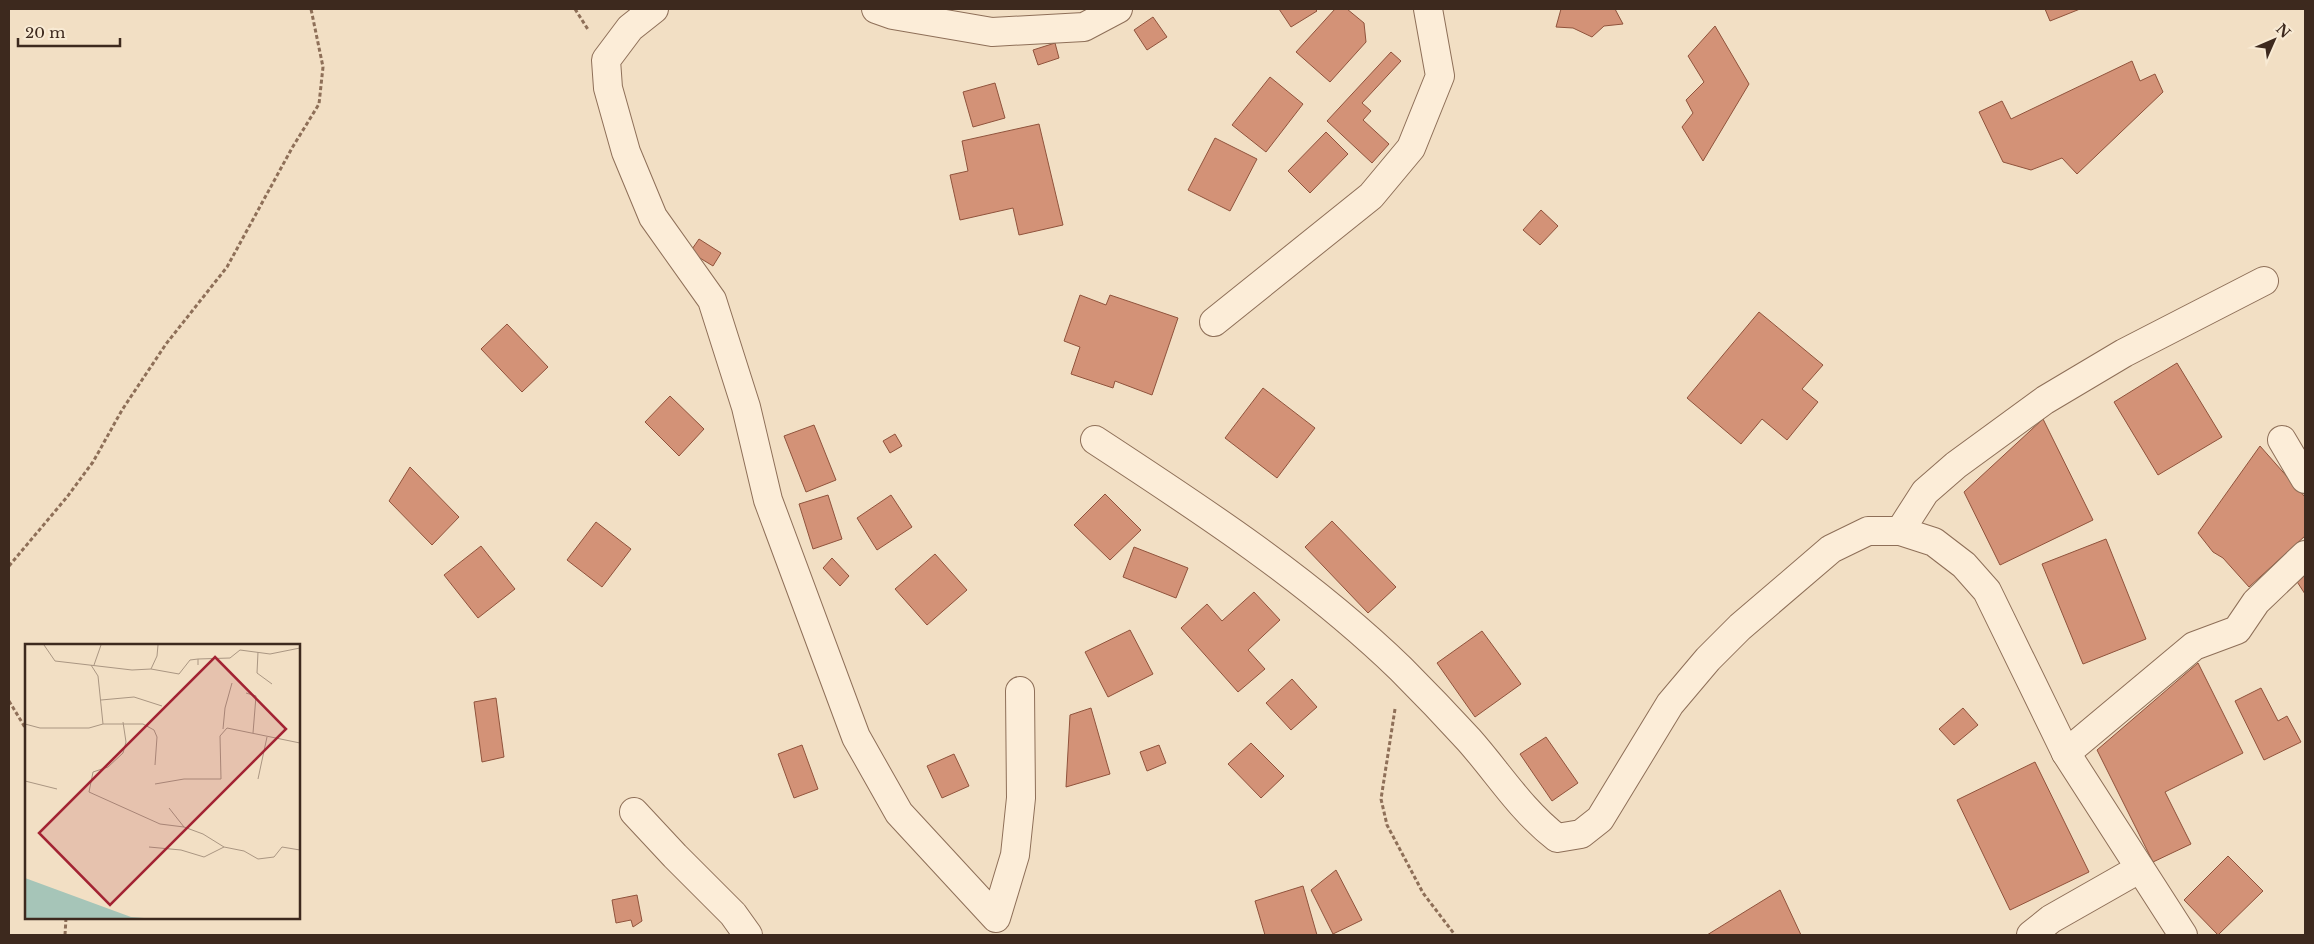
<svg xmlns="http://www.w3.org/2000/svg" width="2314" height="944" viewBox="0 0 2314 944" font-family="'Libre Baskerville',serif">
<rect width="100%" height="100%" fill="#f2dfc4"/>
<!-- building -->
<g fill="#d39277" stroke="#90533c">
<polygon points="1279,9 1315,9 1317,11 1291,27"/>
<polygon points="1335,9 1347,9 1364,23 1366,42 1330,82 1296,52"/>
<polygon points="1561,9 1615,9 1623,24 1604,26 1592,37 1573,28 1556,27"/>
<polygon points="2045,9 2080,9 2050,21"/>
<polygon points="1153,17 1167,37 1147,50 1134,30"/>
<polygon points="1715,26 1749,84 1703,161 1682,127 1693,113 1686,100 1704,82 1688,56"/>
<polygon points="1055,43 1059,58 1038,65 1033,50"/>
<polygon points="1391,52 1401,61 1362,103 1371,111 1363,120 1389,144 1372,163 1327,121"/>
<polygon points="2132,61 2140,81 2155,74 2163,92 2077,174 2062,158 2031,170 2003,162 1979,112 2002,101 2011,119"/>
<polygon points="1270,77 1303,104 1266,152 1232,125"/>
<polygon points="995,83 1005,118 973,127 963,92"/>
<polygon points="1039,124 1063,225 1019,235 1013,208 960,220 950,175 968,171 962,141"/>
<polygon points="1326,132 1348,154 1310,193 1288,171"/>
<polygon points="1215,138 1257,159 1230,211 1188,190"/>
<polygon points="1541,210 1558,226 1540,245 1523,230"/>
<polygon points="699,239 721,253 713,266 690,252"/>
<polygon points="1080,295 1106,305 1110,295 1178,318 1152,395 1115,381 1113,388 1071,374 1080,347 1064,341"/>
<polygon points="1759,312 1823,365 1802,389 1818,402 1787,440 1762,419 1741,444 1687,398"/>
<polygon points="507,324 548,367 522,392 481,349"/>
<polygon points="2177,363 2222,437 2158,475 2114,402"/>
<polygon points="1263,388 1315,428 1277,478 1225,438"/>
<polygon points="670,396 704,429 679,456 645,422"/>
<polygon points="2043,419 2093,520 2000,565 1964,492"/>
<polygon points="814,425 836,480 806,492 784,436"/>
<polygon points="895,434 902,446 890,453 883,441"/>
<polygon points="2260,446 2305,497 2305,536 2249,587 2223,558 2213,552 2198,533"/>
<polygon points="410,467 459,517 432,545 389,501"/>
<polygon points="1105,494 1141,530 1110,560 1074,525"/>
<polygon points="828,495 842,539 813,549 799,504"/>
<polygon points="891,495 912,527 877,550 857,518"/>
<polygon points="1332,521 1396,587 1368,613 1305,547"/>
<polygon points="596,522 631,549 602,587 567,560"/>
<polygon points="2106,539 2146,639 2083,664 2042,564"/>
<polygon points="481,546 515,589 478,618 444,575"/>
<polygon points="1134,547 1188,568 1176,598 1123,577"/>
<polygon points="935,554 967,590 927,625 895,589"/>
<polygon points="832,558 849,576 840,586 823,568"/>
<polygon points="2305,570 2305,594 2294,577"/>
<polygon points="1254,592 1280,620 1248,650 1265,669 1238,692 1181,628 1207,604 1222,621"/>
<polygon points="1130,630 1153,674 1108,697 1085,652"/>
<polygon points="1482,631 1521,684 1475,717 1437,663"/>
<polygon points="2198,663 2243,753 2165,792 2191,844 2153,862 2097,750"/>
<polygon points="1292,679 1317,707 1291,730 1266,703"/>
<polygon points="2261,688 2278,721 2287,716 2301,742 2264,760 2235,701"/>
<polygon points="496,698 504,757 482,762 474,702"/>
<polygon points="1091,708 1110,774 1066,787 1070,715"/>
<polygon points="1963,708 1978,725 1954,745 1939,729"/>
<polygon points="1546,737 1578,783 1552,801 1520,754"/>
<polygon points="1251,743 1284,776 1261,798 1228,764"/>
<polygon points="802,745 818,789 794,798 778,754"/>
<polygon points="1159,745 1166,763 1147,771 1140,752"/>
<polygon points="954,754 969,786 942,798 927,766"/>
<polygon points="2035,762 2089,872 2010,910 1957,800"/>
<polygon points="2228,856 2263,891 2218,935 2184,900"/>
<polygon points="1336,870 1362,920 1333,934 1311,890"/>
<polygon points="1303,886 1317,935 1265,935 1255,901"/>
<polygon points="1780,890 1801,935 1707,935"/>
<polygon points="637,895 642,921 633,927 631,920 616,923 612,900"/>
</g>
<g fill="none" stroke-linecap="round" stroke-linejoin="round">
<!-- minor casing -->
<g stroke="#8e6f58" stroke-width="30">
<g id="minor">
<polyline points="654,9 630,28 606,60 608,88 626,152 653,217 712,300 746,407 768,500 856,737 899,813 996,918 1015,855 1021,798 1020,691"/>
<polyline points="876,9 893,15 992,32 1084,27 1118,9"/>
<polyline points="1214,322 1371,196 1411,148 1440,76 1428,9"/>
<path d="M1095,440C1202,510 1309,580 1401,669C1424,692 1447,716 1469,740C1499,774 1521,810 1557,838L1581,834L1600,819L1670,704L1708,659L1740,627L1831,549L1868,531H1900L1934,542L1964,565L1987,591L2066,753L2183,935"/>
<polyline points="2282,440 2305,479"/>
<polyline points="1900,531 1925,492 1956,465 2045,400 2124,353 2264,281"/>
<polyline points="2066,753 2194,646 2237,630 2256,602 2305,555"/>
<polyline points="634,812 675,856 733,914 748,935"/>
<polyline points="2031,935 2051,919 2139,869"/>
</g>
</g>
<!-- path -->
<g stroke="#8e6f58" stroke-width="3" stroke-dasharray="4 2.5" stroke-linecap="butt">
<polyline points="575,9 589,31"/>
<polyline points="9,566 67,497 93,462 122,410 166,344 227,267 292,148 319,104 323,67 311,9"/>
<polyline points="9,701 26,729"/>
<polyline points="1395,709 1381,799 1387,825 1423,893 1455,935"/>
<polyline points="65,935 66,918"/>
</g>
<!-- minor -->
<use href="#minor" stroke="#fcedd8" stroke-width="28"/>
</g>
<!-- overview -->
<g transform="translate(25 644)">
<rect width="275" height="275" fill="#f2dfc4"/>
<path d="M0,234L106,273L119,274H0Z" fill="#a6c5b8"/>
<path fill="none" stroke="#aa9682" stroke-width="1" d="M19,1L30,17L107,26L126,25L132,12L133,1M233,8L232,29L247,40M66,21L73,32L78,80M69,21L76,1M173,21V15L205,14L215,6L245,10L275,4M126,25L154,30L165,16L173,15M221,49L231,52L228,89M76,56L109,53L137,62M98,78L101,98L98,109L83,123L68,128L64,148L135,180L159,183L144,164M0,80L15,84H64L78,80H118L129,86L132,93L130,121M198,85L200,64L207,39M233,135L242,93M0,137L32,145M130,140L159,135H196L195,92L202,84L275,99M159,183L178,190L199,203L219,207L233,215L249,213L257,203L275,206M124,203L156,206L179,213L199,203"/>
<path fill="#a32333" fill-opacity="0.15" stroke="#a32333" stroke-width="2.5" d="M190,13L261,85L85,261L14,189Z"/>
<rect width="275" height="275" fill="none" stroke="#3d291e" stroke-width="2.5"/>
</g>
<!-- border -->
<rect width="2314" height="944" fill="none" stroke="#3d291e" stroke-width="20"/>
<!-- north arrow -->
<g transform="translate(2274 40) rotate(45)" stroke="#f8ead4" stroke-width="4" paint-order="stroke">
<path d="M0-4L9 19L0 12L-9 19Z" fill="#3d291e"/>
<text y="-8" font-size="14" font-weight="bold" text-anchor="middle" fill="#3d291e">N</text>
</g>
<!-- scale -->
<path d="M18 38v8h102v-8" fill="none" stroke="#3d291e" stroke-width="2.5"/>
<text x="25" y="38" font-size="15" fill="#3d291e" stroke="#f8ead4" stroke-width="4" paint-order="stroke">20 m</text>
</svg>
